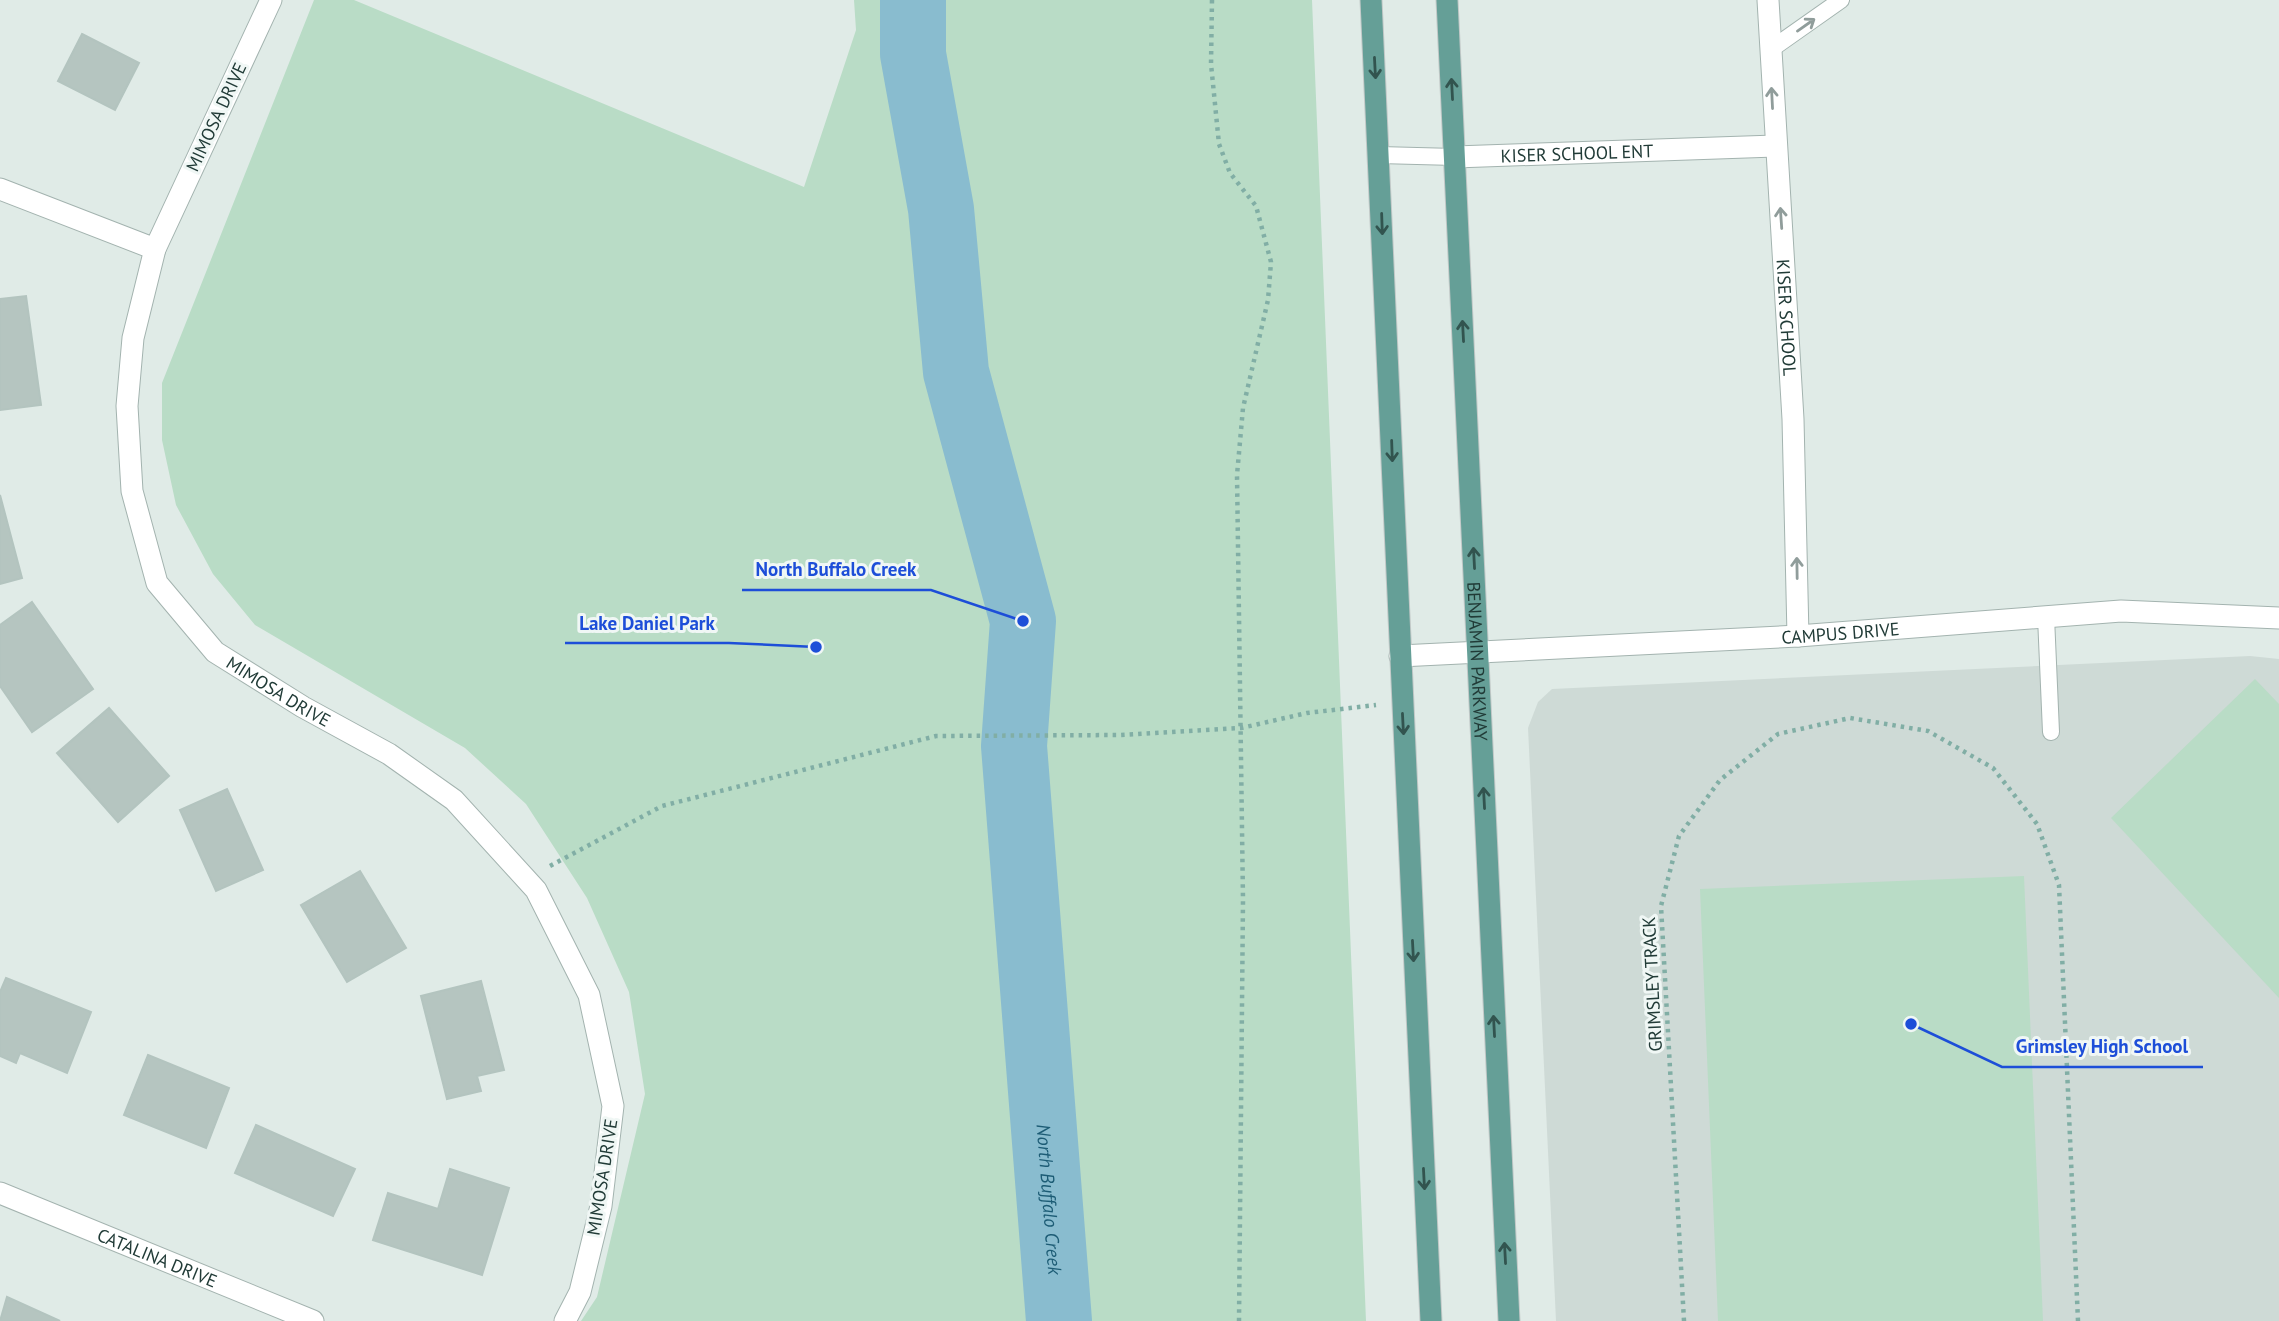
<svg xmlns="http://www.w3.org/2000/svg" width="2279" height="1321" viewBox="0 0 2279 1321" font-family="'PT Sans',sans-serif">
<rect width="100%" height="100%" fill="#e0ebe7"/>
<!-- built -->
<polygon fill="#cedad6" points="2250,656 2279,659 2279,1321 1556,1321 1528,728 1538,702 1552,689"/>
<!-- green -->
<g fill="#b9dcc6">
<polygon points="314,0 354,0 804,187 856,30 854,0 1312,0 1366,1321 581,1321 597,1297 645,1094 629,992 587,898 526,804 465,748 255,625 213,574 176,505 162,440 162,383"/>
<polygon points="2255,679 2279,704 2279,998 2111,818"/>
<polygon points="2024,876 2043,1321 1718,1321 1700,889"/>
</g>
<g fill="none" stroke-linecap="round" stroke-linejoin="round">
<!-- river -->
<path stroke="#89bccf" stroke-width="66" id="s1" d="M913,0V54L941,209L956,372L1023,621L1014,746L1059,1321"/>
</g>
<!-- building -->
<g fill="#b5c5c0" stroke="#b3c4bf" stroke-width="2">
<polygon points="82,34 139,63 115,110 58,81"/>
<polygon points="26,296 41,405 0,410 0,299"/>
<polygon points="0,495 22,578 0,584"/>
<polygon points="32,602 93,689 32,732 0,686 0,625"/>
<polygon points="109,708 169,776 118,822 57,753"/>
<polygon points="227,789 263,870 216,891 180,810"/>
<polygon points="360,871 406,948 347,982 301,905"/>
<polygon points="6,978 91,1012 67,1073 20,1053 16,1063 0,1056 0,992"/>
<polygon points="481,981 504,1070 477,1076 481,1091 447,1099 421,996"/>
<polygon points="148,1055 229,1088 206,1148 124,1115"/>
<polygon points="256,1125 355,1169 333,1216 235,1173"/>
<polygon points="450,1169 509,1188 482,1275 373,1240 388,1193 438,1209"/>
<polygon points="7,1297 60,1321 0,1321"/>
</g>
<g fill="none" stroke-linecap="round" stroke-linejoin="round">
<!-- lane casing -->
<g stroke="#a3b3af" stroke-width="18">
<g id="lane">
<polyline points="1770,50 1841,0"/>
<polyline points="1379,155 1455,157"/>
<polyline points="2046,617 2051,732"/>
</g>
</g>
<!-- street casing -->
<g stroke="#a3b3af" stroke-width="23">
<g id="street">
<path id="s2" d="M271,0L155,249L133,338L127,406L132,491L157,583L215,652L303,707L389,754L454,800L536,890L589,995L613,1106L601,1206L580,1292L565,1321"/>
<path id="s3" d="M1768,0L1793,419L1798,636"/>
<path id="s4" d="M1455,157L1775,146"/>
<polyline points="0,189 155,249"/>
<path id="s5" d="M1400,656L1798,636L2121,611L2279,618"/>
<path id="s6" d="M0,1193L313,1321"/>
</g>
</g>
<!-- primary casing -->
<g stroke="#c1c8c7" stroke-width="23">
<g id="primary">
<polyline points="1371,0 1431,1321"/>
<path id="s7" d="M1447,0L1509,1321"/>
</g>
</g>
<!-- path -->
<g stroke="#81aea5" stroke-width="4.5" stroke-dasharray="3.5 5" stroke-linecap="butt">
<polyline points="1212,0 1211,64 1219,144 1230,173 1256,206 1271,262 1268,300 1243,408 1237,475 1243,900 1239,1321"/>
<polyline points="550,866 662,806 936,736 1120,735 1241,728 1307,713 1376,705"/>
<polyline points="1684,1321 1661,906 1679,836 1720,780 1778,734 1850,718 1928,731 1993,768 2037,824 2059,885 2078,1321"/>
</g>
<!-- lane -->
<use href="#lane" stroke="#fff" stroke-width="16"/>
<!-- street -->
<use href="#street" stroke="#fff" stroke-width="21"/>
<!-- primary -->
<use href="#primary" stroke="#659f97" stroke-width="21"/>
</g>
<!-- one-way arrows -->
<defs><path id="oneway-shaft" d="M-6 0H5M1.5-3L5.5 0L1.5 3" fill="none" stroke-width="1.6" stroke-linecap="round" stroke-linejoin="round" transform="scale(1.75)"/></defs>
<g stroke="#909d9b">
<use href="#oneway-shaft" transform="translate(1806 25) rotate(-35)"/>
<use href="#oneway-shaft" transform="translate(1772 98) rotate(-93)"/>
<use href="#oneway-shaft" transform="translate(1781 218) rotate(-94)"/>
<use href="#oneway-shaft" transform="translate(1797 568) rotate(-91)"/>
</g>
<g stroke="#32544f">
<use href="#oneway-shaft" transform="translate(1375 68) rotate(87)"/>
<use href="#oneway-shaft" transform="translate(1452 89) rotate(-93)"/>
<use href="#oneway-shaft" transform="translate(1382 224) rotate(88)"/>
<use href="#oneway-shaft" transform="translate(1463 331) rotate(-93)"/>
<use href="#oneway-shaft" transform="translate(1392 451) rotate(88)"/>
<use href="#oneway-shaft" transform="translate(1474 558) rotate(-93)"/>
<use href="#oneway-shaft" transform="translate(1403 724) rotate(87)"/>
<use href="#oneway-shaft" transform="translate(1484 798) rotate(-93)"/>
<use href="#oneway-shaft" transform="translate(1413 951) rotate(87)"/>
<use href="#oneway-shaft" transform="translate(1494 1026) rotate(-93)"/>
<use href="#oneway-shaft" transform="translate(1424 1179) rotate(87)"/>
<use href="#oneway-shaft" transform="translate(1505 1253) rotate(-93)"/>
</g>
<g text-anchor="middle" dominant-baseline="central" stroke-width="6" stroke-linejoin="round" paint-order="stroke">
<!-- street labels -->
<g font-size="18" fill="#213b37" stroke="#f0f7f5">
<text transform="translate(216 117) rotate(-65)">MIMOSA DRIVE</text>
<text stroke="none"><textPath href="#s4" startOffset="122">KISER SCHOOL ENT</textPath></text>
<text stroke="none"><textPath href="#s3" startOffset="318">KISER SCHOOL</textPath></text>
<text stroke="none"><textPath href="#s5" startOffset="441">CAMPUS DRIVE</textPath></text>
<text stroke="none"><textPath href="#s7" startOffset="662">BENJAMIN PARKWAY</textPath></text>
<text stroke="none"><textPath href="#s2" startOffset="780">MIMOSA DRIVE</textPath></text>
<text transform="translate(1652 984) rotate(-93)">GRIMSLEY TRACK</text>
<text transform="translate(602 1177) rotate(-81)">MIMOSA DRIVE</text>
<text stroke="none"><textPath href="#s6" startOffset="170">CATALINA DRIVE</textPath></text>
</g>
<!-- water labels -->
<g font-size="19" font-style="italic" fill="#1d5c75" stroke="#f0f7f5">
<text stroke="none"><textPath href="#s1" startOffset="1213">North Buffalo Creek</textPath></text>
</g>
</g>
<!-- callouts -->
<path fill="none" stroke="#1d4ed8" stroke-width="2.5" d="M1023 621L931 590H742M816 647L729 643H565M1911 1024L2002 1067H2203"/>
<g fill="#1d4ed8" stroke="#f0f7f5" stroke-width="2.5">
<circle cx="1023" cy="621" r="7"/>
<circle cx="816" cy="647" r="7"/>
<circle cx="1911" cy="1024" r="7"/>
</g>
<g font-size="19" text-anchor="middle" font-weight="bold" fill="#1d4ed8" stroke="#f0f7f5" stroke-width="6" stroke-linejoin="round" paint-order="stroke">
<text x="836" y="576">North Buffalo Creek</text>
<text x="647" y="630">Lake Daniel Park</text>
<text x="2102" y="1053">Grimsley High School</text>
</g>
</svg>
